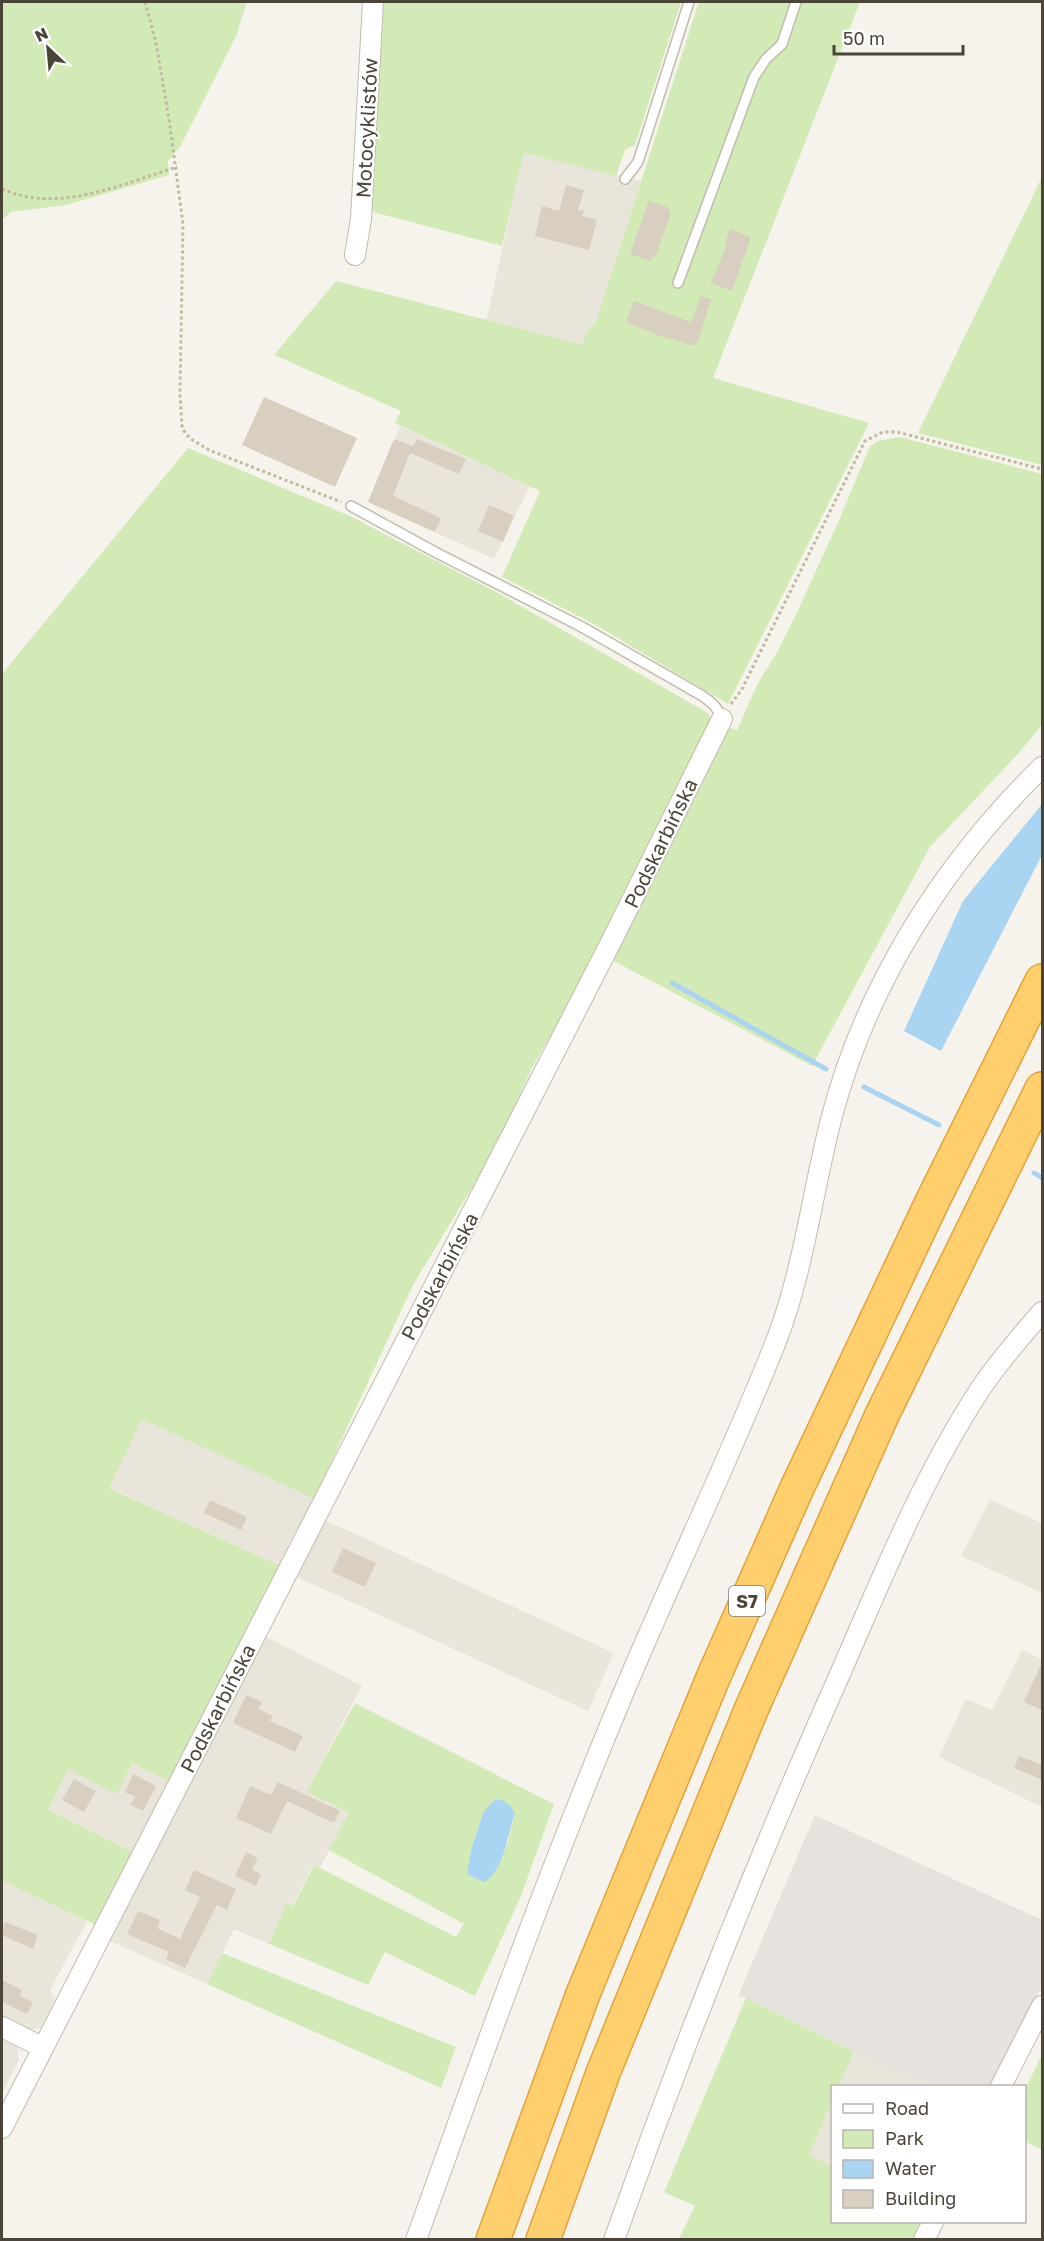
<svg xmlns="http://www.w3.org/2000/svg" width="1044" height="2241" viewBox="0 0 1044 2241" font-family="'Golos Text',sans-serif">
<rect width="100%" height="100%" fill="#f6f3ec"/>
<!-- residential -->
<g fill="#eae5da">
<polygon points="524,153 641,181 595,324 586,332 583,345 486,321"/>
<polygon points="400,426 530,486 494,559 368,502"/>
<polygon points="142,1418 314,1499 299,1530 295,1532 288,1544 289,1551 281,1566 108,1487"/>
<polygon points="990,1500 1042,1523 1042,1593 961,1556"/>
<polygon points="325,1520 614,1653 588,1711 297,1577"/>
<polygon points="265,1636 362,1686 306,1792 349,1812 320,1868 313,1865 292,1906 286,1903 269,1944 234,1929 207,1984 110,1941"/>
<polygon points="1022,1650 1042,1659 1042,1807 939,1757 966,1699 992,1710"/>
<polygon points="132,1763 169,1781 134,1853 48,1810 68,1770 117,1793"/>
<polygon points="2,1881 87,1921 50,1990 55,2001 40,2028 26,2031 2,2019"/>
<polygon points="2,2040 17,2047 19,2060 2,2093"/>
<polygon points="854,2052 933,2086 839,2086"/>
<polygon points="832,2102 832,2166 809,2155"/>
</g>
<!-- industrial -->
<polygon fill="#e6e2dd" points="815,1815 1042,1920 1042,1986 992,2086 933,2086 854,2052 746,1998 738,1996"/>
<!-- green -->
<g fill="#d2eab5" fill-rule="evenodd">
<polygon points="2,2 247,2 236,36 180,147 168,161 169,175 66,205 11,212 2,220"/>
<polygon points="384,2 681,2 635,145 625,150 616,176 524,153 502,246 369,211"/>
<polygon points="699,2 860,2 713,378 869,423 728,704 594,624 502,577 540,491 395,423 401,411 274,355 336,281 583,345 586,332 595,324"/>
<polygon points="1042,177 1042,465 918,433"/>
<polygon points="900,437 1042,474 1042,725 1016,756 930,847 812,1066 610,959 726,727 737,730 757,685 776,654 800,606 840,518 870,446 878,441"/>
<polygon points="188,448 350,516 496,592 708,713 713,726 613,925 531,1070 497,1146 413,1285 314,1499 142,1419 109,1488 281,1566 169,1781 132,1763 117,1794 68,1770 48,1810 134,1853 98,1926 2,1881 2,674"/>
<path d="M355,1703L554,1804L521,1896L475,1996L385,1952L368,1985L269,1944L286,1903L293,1906L314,1865L456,1937L464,1924L329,1850L349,1812L306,1792ZM483,1813H515L508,1842L497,1868L467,1874L471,1850Z"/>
<polygon points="222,1953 456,2047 441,2088 207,1984"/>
<polygon points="746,1998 854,2052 839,2086 832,2086 832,2102 809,2155 832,2166 832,2222 926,2222 916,2239 679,2239 695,2206 664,2192"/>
<polygon points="1042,2054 1042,2150 1024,2141 1025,2090"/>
</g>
<!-- water -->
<g fill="#a9d4f2">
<polygon points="1042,804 1042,855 941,1051 904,1031 963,901"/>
<path d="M495,1799C505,1800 510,1804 515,1813C508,1833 504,1872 484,1882L467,1874L471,1850L483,1813Z"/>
</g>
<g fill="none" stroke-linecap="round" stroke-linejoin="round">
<!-- stream -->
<g stroke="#a9d4f2" stroke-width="5">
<polyline points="672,983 826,1069"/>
<polyline points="864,1087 939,1125"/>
<polyline points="1034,1173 1042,1178"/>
</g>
</g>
<!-- building -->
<g fill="#d8cfc1">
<polygon points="566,185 584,190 578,210 584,211 582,216 597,220 589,250 535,236 542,206 559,211"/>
<polygon points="649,200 669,208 668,212 671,213 655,258 652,257 650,261 630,254"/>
<polygon points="730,229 751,237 732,291 711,283 727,244 725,243"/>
<polygon points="701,296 711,299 699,338 695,346 660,336 626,322 634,301 691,322"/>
<polygon points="264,397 357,438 335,487 242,445"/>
<polygon points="394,439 413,446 417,439 466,459 459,474 410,453 393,496 441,518 435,532 368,502"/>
<polygon points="489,505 514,516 503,542 478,531"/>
<polygon points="210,1500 247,1517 241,1530 204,1513"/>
<polygon points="343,1548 376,1563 365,1587 332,1572"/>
<polygon points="1042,1662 1042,1710 1024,1702"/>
<polygon points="246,1695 262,1702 259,1709 273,1716 270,1721 303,1736 295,1752 233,1723"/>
<polygon points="1019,1756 1042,1765 1042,1780 1014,1768"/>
<polygon points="133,1774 156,1786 143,1811 130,1805 135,1797 125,1792"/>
<polygon points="74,1779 96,1791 84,1812 62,1800"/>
<polygon points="278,1782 340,1811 334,1823 287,1801 271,1834 236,1818 250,1786 271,1795"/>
<polygon points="246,1852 258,1858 252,1870 261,1874 256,1886 235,1876"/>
<polygon points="194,1870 236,1889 227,1910 217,1905 185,1968 166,1959 169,1952 127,1934 138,1911 160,1920 157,1928 180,1939 200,1897 185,1890"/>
<polygon points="5,1922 38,1935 33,1949 2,1935"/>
<polygon points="2,1980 22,1990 20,1996 33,2002 27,2014 2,2002"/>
</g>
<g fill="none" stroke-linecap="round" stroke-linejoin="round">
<!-- service casing -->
<g stroke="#c2bbae" stroke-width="12">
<g id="service">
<polyline points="625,179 638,162 689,2"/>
<polyline points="678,283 754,77 766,59 782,44 796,2"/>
<path d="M351,506L435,552L582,627L701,695C711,702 718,707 722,719"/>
</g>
</g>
<!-- minor casing -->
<g stroke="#c2bbae" stroke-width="22">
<g id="minor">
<polyline points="355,255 361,219 373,2"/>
<polyline points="2,2027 42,2047"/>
<polyline points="1001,2086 1042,2006"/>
<polyline points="2,2128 611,942 722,719"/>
<path d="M416,2240C482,2056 548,1873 623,1694C672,1577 728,1462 775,1344C804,1271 812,1192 832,1116C867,983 944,863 1042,767"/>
<path d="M614,2240C682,2048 757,1860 840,1674C882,1578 923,1476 981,1388C999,1361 1021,1336 1042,1312"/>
<polyline points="924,2240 933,2222"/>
</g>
</g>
<!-- motorway casing -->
<g stroke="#e0a43c" stroke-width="36">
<g id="motorway">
<polyline points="493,2240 583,1994 713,1678 797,1488 933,1200 1042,981"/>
<polyline points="543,2240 603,2073 751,1710 882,1415 1042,1089"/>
</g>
</g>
<!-- path -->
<g stroke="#c4b79f" stroke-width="3" stroke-dasharray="3 3" stroke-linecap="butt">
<polyline points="145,2 156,43 169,119 183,224 180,394 182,426 185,433 191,439 209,450 341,502"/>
<path d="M2,189C59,214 121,184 177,167"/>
<polyline points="731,704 742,689 865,441 883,432 897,432 1042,469"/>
</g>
<!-- service -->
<use href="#service" stroke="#fff" stroke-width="9"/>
<!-- minor -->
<use href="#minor" stroke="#fff" stroke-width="20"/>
<!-- motorway -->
<use href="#motorway" stroke="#ffcf6e" stroke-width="33"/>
</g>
<g text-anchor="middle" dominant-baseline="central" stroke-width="4.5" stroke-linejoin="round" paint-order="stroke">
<!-- shield labels -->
<rect fill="#fff" stroke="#817c74" stroke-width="1.5" x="729" y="1586" width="36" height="30" rx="4.5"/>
<g font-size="18" font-weight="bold" fill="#4b4439">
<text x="747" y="1601">S7</text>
</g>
<!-- street labels -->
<g font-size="20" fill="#4b4439" stroke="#fff">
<text transform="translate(366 128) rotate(-87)">Motocyklistów</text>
<text transform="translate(660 843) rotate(-64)">Podskarbińska</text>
<text transform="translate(439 1276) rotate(-62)">Podskarbińska</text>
<text transform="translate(217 1708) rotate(-63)">Podskarbińska</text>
</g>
</g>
<!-- border -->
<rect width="1044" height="2241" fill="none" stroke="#4b4439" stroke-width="6"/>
<!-- legend -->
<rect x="831" y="2085" width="195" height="138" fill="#ffffff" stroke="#b7b4b0" stroke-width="1.5"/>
<rect x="843" y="2104" width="30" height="9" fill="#ffffff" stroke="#b7b4b0" stroke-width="1.5"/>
<text x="885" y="2115" font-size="18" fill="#4b4439">Road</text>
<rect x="843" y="2130" width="30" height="18" fill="#d2eab5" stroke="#b7b4b0" stroke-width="1.5"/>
<text x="885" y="2145" font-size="18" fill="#4b4439">Park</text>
<rect x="843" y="2160" width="30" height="18" fill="#a9d4f2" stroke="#b7b4b0" stroke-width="1.5"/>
<text x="885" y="2175" font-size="18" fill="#4b4439">Water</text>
<rect x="843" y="2190" width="30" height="18" fill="#d8cfc1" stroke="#b7b4b0" stroke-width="1.5"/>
<text x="885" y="2205" font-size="18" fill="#4b4439">Building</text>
<!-- north arrow -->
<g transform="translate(48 48) rotate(334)" stroke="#ffffff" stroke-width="4.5" paint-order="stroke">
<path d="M0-4.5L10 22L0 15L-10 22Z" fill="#4b4439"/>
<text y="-9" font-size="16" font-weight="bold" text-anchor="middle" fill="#4b4439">N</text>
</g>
<!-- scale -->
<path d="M834 45v9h129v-9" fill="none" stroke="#4b4439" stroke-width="3"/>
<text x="843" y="45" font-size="18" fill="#4b4439" stroke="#ffffff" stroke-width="4.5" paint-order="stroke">50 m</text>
</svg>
